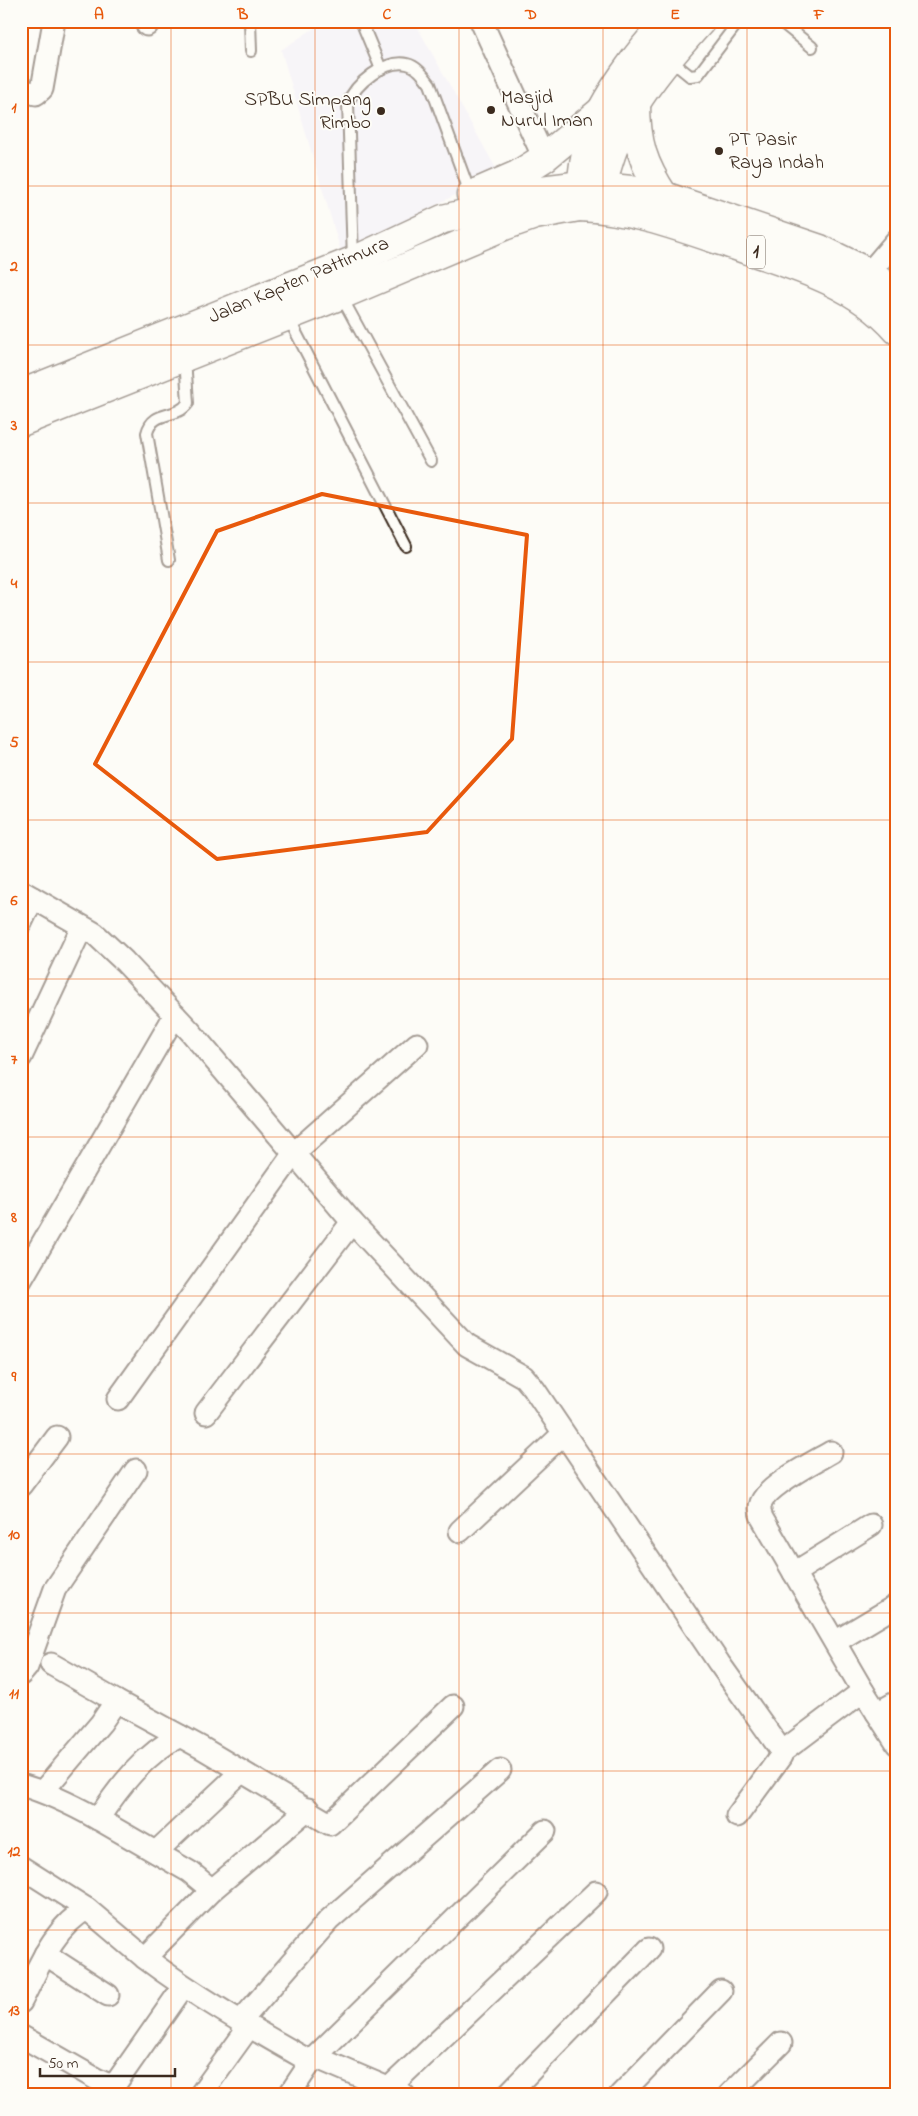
<svg xmlns="http://www.w3.org/2000/svg" width="918" height="2116" viewBox="0 0 918 2116" font-family="'Indie Flower',sans-serif">
<rect width="100%" height="100%" fill="#fdfcf7"/>
<filter id="ink" filterUnits="userSpaceOnUse"><feTurbulence type="fractalNoise" baseFrequency=".02" numOctaves="2"/><feDisplacementMap in="SourceGraphic" scale="10" xChannelSelector="R" yChannelSelector="G"/><feConvolveMatrix kernelMatrix="1 2 1 2 8 2 1 2 1" color-interpolation-filters="sRGB"/></filter>
<g filter="url(#ink)">
<!-- built -->
<polygon fill="#f0edf8" points="325,21 414,21 498,172 342,255 281,50"/>
<g fill="none" stroke-linecap="round" stroke-linejoin="round">
<!-- lane casing -->
<g stroke="#3b2a1e" stroke-width="14">
<g id="lane">
<polyline points="250,21 251,51"/>
<polyline points="361,21 381,69"/>
<polyline points="780,21 812,47"/>
<polyline points="669,59 690,76 698,75 739,21"/>
<path d="M353,260L348,103C355,84 385,59 407,64C417,66 424,76 430,84L470,193"/>
<polyline points="341,296 431,461"/>
<polyline points="288,317 406,546"/>
<path d="M169,560L147,433C153,409 176,420 188,403L185,358"/>
</g>
</g>
<!-- street casing -->
<g stroke="#3b2a1e" stroke-width="25">
<g id="street">
<polyline points="481,21 544,158"/>
<polyline points="147,25 147,21"/>
<polyline points="21,90 36,94 42,89 54,21"/>
<polyline points="861,287 869,273 897,240"/>
<polyline points="21,891 94,933 124,961 190,1031 352,1222 467,1345 524,1377 534,1389 719,1663 781,1750 781,1756 737,1816"/>
<polyline points="21,923 33,898"/>
<polyline points="21,1057 82,927"/>
<polyline points="21,1280 175,1015"/>
<polyline points="118,1399 294,1153 417,1044"/>
<polyline points="206,1413 352,1222"/>
<polyline points="21,1485 57,1437"/>
<polyline points="460,1531 563,1434"/>
<polyline points="794,1573 871,1525"/>
<polyline points="835,1642 897,1605"/>
<polyline points="51,1664 116,1701"/>
<polyline points="21,1674 27,1667 55,1589 136,1470"/>
<polyline points="863,1691 897,1744"/>
<polyline points="877,1713 897,1702"/>
<path d="M782,1752L863,1691L762,1518C760,1513 759,1508 761,1503C768,1485 814,1462 831,1452"/>
<path d="M21,1785C49,1793 73,1805 98,1819C119,1787 145,1753 180,1736"/>
<polyline points="43,1791 101,1723 116,1701 202,1748 330,1824 453,1706"/>
<path d="M308,1809L212,1890L145,1958C198,1998 253,2029 311,2062L315,2057L404,2095"/>
<polyline points="98,1819 190,1872 212,1890"/>
<polyline points="156,1852 241,1772"/>
<polyline points="21,1867 87,1909"/>
<polyline points="45,1954 108,1995"/>
<path d="M21,2002C38,1969 53,1927 87,1909L145,1958"/>
<polyline points="240,2022 329,1920 500,1770"/>
<polyline points="21,2036 98,2080 107,2084 116,2083 183,1987"/>
<polyline points="315,2057 545,1831"/>
<polyline points="389,2088 596,1892"/>
<polyline points="200,2095 249,2027"/>
<polyline points="289,2095 311,2062"/>
<polyline points="507,2095 649,1949"/>
<polyline points="620,2095 721,1991"/>
<polyline points="729,2095 781,2043"/>
</g>
</g>
<!-- primary casing -->
<g stroke="#3b2a1e" stroke-width="31">
<g id="primary">
<polyline points="471,195 517,175 544,158 601,111"/>
<polyline points="21,394 353,261 443,219 477,211 533,191 582,185"/>
<polyline points="21,422 341,295 504,226 535,215 579,207"/>
</g>
</g>
<!-- highway casing -->
<g stroke="#3b2a1e" stroke-width="31">
<g id="highway">
<path d="M667,21C640,50 604,97 591,135C583,157 582,183 579,207C632,209 680,227 730,244C789,264 854,281 897,330"/>
<path d="M636,104C636,142 643,165 664,196"/>
<polyline points="582,185 631,190 664,196 820,249 869,273 897,294"/>
<path d="M600,204C608,128 652,75 701,21"/>
</g>
</g>
<!-- lane -->
<use href="#lane" stroke="#fdfcf7" stroke-width="10"/>
<!-- street -->
<use href="#street" stroke="#fdfcf7" stroke-width="21"/>
<!-- primary -->
<use href="#primary" stroke="#fdfcf7" stroke-width="28"/>
<!-- highway -->
<use href="#highway" stroke="#fdfcf7" stroke-width="28"/>
</g>
</g>
<!-- marked area -->
<path d="M0 0H918V2116H0ZM322,494L527,535L512,739L427,832L217,859L95,764L217,531Z" fill="#fdfcf7" fill-opacity=".55" fill-rule="evenodd"/>
<path fill="none" stroke="#e8590c" stroke-width="4" stroke-linejoin="round" d="M322,494L527,535L512,739L427,832L217,859L95,764L217,531Z"/>
<!-- grid -->
<path fill="none" stroke="#e8590c" stroke-width="1" stroke-opacity="0.55" d="M171,21V2095M315,21V2095M459,21V2095M603,21V2095M747,21V2095M21,186H897M21,345H897M21,503H897M21,662H897M21,820H897M21,979H897M21,1137H897M21,1296H897M21,1454H897M21,1613H897M21,1771H897M21,1930H897"/>
<!-- markers -->
<g fill="#3b2a1e" stroke="#fdfcf7" stroke-width="2">
<circle cx="491" cy="110" r="5"/>
<circle cx="381" cy="111" r="5"/>
<circle cx="719" cy="151" r="5"/>
</g>
<g text-anchor="middle" dominant-baseline="central" stroke-width="4" stroke-linejoin="round" paint-order="stroke">
<!-- shield labels -->
<rect fill="#fdfcf7" stroke="#75695f" stroke-width="1" x="747" y="235.5" width="18" height="33" rx="4"/>
<g font-size="19" font-weight="bold" fill="#3b2a1e">
<text x="756" y="252">1</text>
</g>
<!-- poi labels -->
<g font-size="20" fill="#3b2a1e" stroke="#fdfcf7" text-anchor="start">
<text x="501" y="98">Masjid<tspan x="501" dy="23">Nurul Iman</tspan></text>
<text x="371" y="100" text-anchor="end">SPBU Simpang<tspan x="371" dy="23">Rimbo</tspan></text>
<text x="729" y="140">PT Pasir<tspan x="729" dy="23">Raya Indah</tspan></text>
</g>
<!-- street labels -->
<g font-size="20" fill="#3b2a1e" stroke="#fdfcf7">
<text transform="translate(299 281) rotate(-23)">Jalan Kapten Pattimura</text>
</g>
</g>
<!-- margin -->
<rect width="918" height="2116" fill="none" stroke="#fdfcf7" stroke-width="55"/>
<!-- scale -->
<path d="M40 2068v8h135v-8" fill="none" stroke="#3b2a1e" stroke-width="2.5"/>
<text x="48" y="2068" font-size="15" fill="#3b2a1e" stroke="#fdfcf7" stroke-width="4" paint-order="stroke">50 m</text>
<rect x="28" y="28" width="862" height="2060" fill="none" stroke="#e8590c" stroke-width="2"/>
<g font-size="16" text-anchor="middle" font-weight="bold" fill="#e8590c">
<text x="99" y="19">A</text>
<text x="243" y="19">B</text>
<text x="387" y="19">C</text>
<text x="531" y="19">D</text>
<text x="675" y="19">E</text>
<text x="819" y="19">F</text>
<text x="14" y="112">1</text>
<text x="14" y="271">2</text>
<text x="14" y="430">3</text>
<text x="14" y="588">4</text>
<text x="14" y="747">5</text>
<text x="14" y="905">6</text>
<text x="14" y="1064">7</text>
<text x="14" y="1222">8</text>
<text x="14" y="1381">9</text>
<text x="14" y="1539">10</text>
<text x="14" y="1698">11</text>
<text x="14" y="1856">12</text>
<text x="14" y="2015">13</text>
</g>
</svg>
